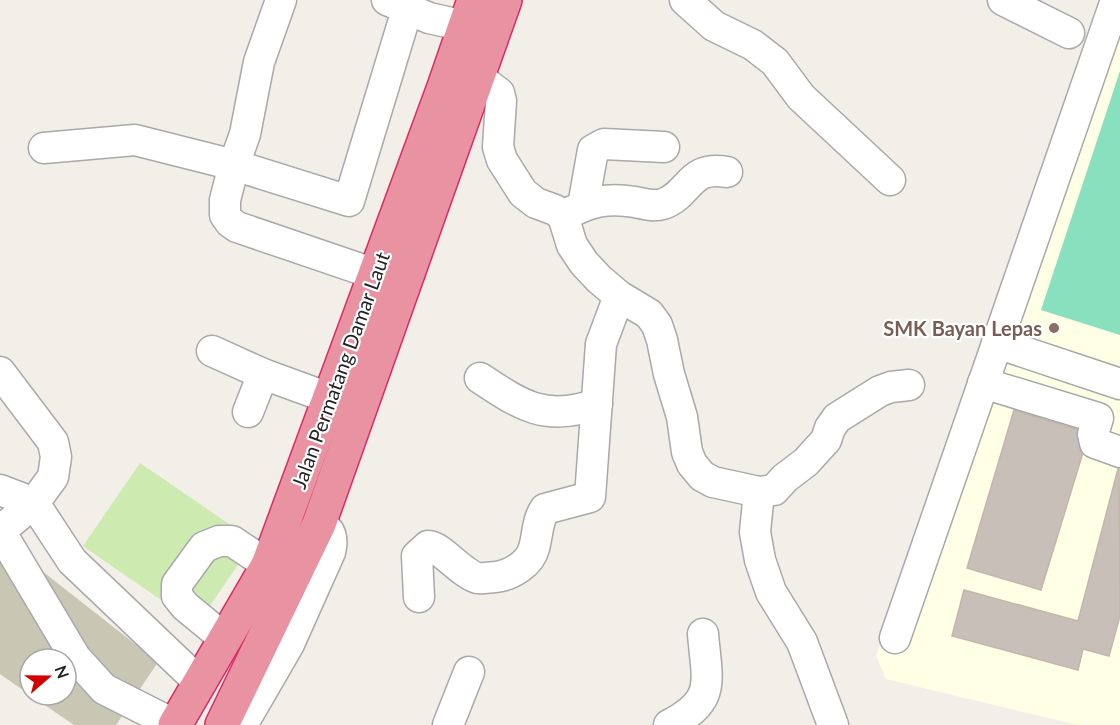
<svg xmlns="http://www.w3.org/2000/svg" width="1120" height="725" viewBox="0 0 1120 725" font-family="Lato,sans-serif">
<rect width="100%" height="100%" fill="#f2efe9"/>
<!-- education -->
<polygon fill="#ffffe5" points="1098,0 1120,0 1120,725 1078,725 886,679 876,656"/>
<!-- construction -->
<polygon fill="#c7c7b4" points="0,538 158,662 116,725 74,725 30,695 66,695 66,659 30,659 30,695 0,674"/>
<!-- grass -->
<polygon fill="#cdebb0" points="140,463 254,541 197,625 83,546"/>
<!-- pitch -->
<polygon fill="#88e0be" points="1120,71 1120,335 1041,310"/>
<!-- building -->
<g fill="#c7bfb8" stroke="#c4b6ab" stroke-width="1.5">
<polygon points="1014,410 1089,433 1041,590 967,568"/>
<polygon points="1119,465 1120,616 1109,656 1083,649 1078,670 952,636 964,590 1078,621"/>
</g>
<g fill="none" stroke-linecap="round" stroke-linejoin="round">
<!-- minor casing -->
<g stroke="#a9a9a9" stroke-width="33">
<g id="minor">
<polyline points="281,0 259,62 245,134 234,165 225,200 225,215 230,222 237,227 375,274"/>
<polyline points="387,0 429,18 465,26"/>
<polyline points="685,0 714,26 753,45 775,62 801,97 890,180"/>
<polyline points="1003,0 1069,33"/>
<polyline points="478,77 499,93 501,101 498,147 502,160 523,193 536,203 555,210 563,216 572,245 584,263 599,279 619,296 649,314 657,325 662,340 669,374 682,417 687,452 692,464 702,476 713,482 759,492 774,490 785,478 806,462 826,440 830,428 837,418 880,391 891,387 909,385"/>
<polyline points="44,148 135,140 234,165 349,201 410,0"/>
<polyline points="583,206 593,150 604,144 664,147"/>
<path d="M563,216C589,202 606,197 635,202C645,204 653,207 663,204C691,194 688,165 727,172"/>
<polyline points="997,343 1120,384"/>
<polyline points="212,351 263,374 329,398"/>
<polyline points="0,372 53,442 56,457 53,477 34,503 72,561 199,682"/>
<path d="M480,378C522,406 546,422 597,404"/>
<polyline points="983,383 1098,418 1093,434 1095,443 1120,452"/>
<polyline points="248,412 263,374"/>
<polyline points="0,490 34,503 0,531 75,657 104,689 175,725"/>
<polyline points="759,492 755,532 760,560 771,592 802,642 833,725"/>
<path d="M419,597L417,556L428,546C439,545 461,573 477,578C483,579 490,577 496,577C511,575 530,564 534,548C538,534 537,521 545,509L590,497L601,344L619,296"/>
<polyline points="895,638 1116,0"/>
<polyline points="225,639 185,606 177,596 177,584 204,547 219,541 232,541 268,565"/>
<path d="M242,725L289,644L330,552C333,540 332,529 319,524"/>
<polyline points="448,725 469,672"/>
<path d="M669,725C717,700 707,682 703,634"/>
</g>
</g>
<!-- highway casing -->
<g stroke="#dc2a67" stroke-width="36">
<g id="highway">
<polyline points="175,725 268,565 444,87 474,0"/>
<polyline points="222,725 319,524 505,0"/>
</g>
</g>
<!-- minor -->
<use href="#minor" stroke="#fff" stroke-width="30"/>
<!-- highway -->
<use href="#highway" stroke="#e892a2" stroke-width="33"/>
</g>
<!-- markers -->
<circle fill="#8d6e63" stroke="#fff" stroke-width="2" cx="1054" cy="328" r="6"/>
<g text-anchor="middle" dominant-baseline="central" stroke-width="4.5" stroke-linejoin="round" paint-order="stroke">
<!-- education labels -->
<g font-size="20" font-weight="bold" fill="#785e54" stroke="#fff" text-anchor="end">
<text x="1042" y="328">SMK Bayan Lepas</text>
</g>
<!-- street labels -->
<g font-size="20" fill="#222" stroke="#fff">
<text transform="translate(340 370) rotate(-70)">Jalan Permatang Damar Laut</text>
</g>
</g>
<!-- north arrow -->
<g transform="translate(48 677) rotate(70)"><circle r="28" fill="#ffffff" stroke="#a7a7a7" stroke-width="1.5"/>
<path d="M0-4.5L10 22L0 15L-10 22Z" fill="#d40000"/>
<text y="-9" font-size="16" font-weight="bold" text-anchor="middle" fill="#222222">N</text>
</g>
</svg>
